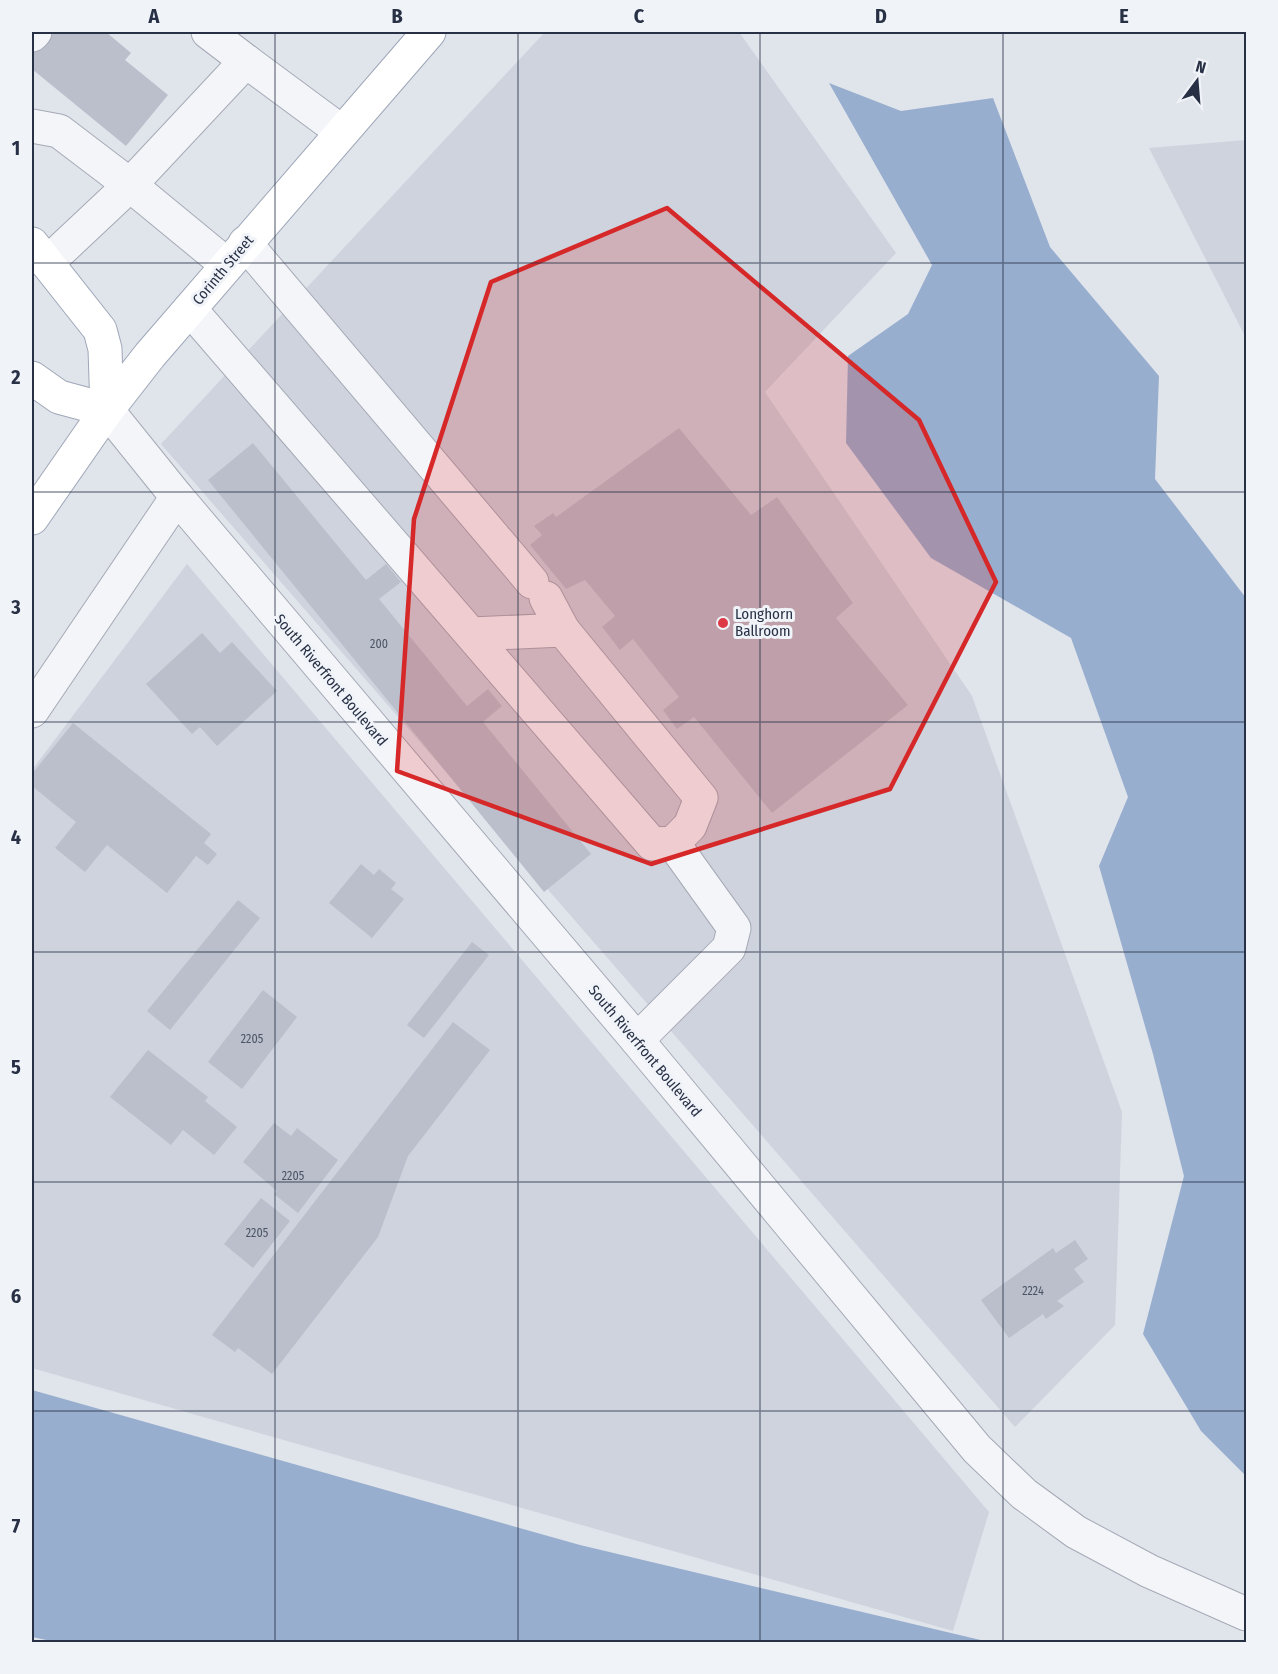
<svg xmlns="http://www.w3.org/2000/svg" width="1278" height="1674" viewBox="0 0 1278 1674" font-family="'Fira Sans Condensed',sans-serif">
<rect width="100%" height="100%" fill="#e0e4eb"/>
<g fill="#ced3dd">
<path d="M545,32H739L896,253L765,392L972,696L1122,1112L1115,1325L1015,1427L161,444Z"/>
<path d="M1246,140V338L1149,148Z"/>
<path d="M187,564L989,1512L953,1631L32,1368V770Z"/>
</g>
<g fill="#98aecf">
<path d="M829,83L901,111L993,98L1050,247L1159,376L1155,479L1246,598V1476L1201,1431L1143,1334L1184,1176L1153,1054L1099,866L1128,797L1071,638L931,558L846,443L848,356L908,314L932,265Z"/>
<path d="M32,1390L580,1545L989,1642H56L32,1637Z"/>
</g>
<g fill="#babfcb">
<path d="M47,32H106L131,53L125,60L168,95L126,146L32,69V50Z"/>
<path d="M679,428L751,515L777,497L853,603L836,618L908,705L772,813L694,717L677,729L663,710L679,697L633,639L620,650L602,627L615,616L585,580L566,589L530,545L542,535L534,526L553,513L556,517Z"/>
<path d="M253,443L366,580L386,564L401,582L379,599L467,706L488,689L502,706L483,722L591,854L544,892L208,480Z"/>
<path d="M202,633L220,653L232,642L277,691L217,746L200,727L192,734L146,684Z"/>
<path d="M73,723L211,834L204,843L217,854L208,865L196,856L167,893L107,845L85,872L55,848L76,822L32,786V774Z"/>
<path d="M361,864L374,875L379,869L396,883L391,889L404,899L372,938L329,903Z"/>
<path d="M238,900L260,918L170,1030L147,1011Z"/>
<path d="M472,942L489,955L424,1038L407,1025Z"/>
<path d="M263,990L297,1017L242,1089L208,1062Z"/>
<path d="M453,1022L490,1050L408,1156L378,1237L272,1374L238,1348L235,1352L212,1335Z"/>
<path d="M148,1050L208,1097L205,1101L237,1127L214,1155L183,1130L171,1145L110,1097Z"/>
<path d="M274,1123L291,1136L297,1128L338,1160L298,1213L274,1194L277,1191L243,1162Z"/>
<path d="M261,1198L290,1221L253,1268L224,1244Z"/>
<path d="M1075,1240L1088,1259L1074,1269L1084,1282L1057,1301L1064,1306L1046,1319L1043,1314L1009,1338L981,1300L1053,1248L1056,1253Z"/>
</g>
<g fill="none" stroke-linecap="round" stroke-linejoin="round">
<defs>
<g id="minor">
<path d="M208,32L246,61"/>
<path d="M32,35L35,32"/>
<path d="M32,126L59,131L130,185L47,263"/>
<path d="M245,243L532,582"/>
<path d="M226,264L130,185L246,61L342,132"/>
<path d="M190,309C345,487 498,666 652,844L673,843L690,826L701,798L563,630L471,634"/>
<path d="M107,410L177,497L637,1040L977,1449L1024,1494L1076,1532L1149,1571L1246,1614"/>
<path d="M546,598L563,630"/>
<path d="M32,711L177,497"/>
<path d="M637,1040L729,948L734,928L673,843"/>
</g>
<g id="major">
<path d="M32,244L100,330L105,349L107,410"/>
<path d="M32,378L59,397L107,410"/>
<path d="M32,518L107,410L150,355L429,32"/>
</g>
</defs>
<use href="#minor" stroke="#a5aab6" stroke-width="35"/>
<use href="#major" stroke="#9ea7b8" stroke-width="35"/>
<use href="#minor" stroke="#f4f5f9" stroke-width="33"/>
<use href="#major" stroke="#fff" stroke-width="33"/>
</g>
<path fill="#d62828" fill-opacity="0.2" stroke="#d62828" stroke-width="4.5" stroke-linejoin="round" d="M667,208L919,420L996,582L890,789L651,864L397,771L414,519L491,282Z"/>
<path fill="none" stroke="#273045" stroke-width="1.5" stroke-opacity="0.55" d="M275,32V1642M518,32V1642M760,32V1642M1003,32V1642M32,263H1246M32,492H1246M32,722H1246M32,952H1246M32,1182H1246M32,1411H1246"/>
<circle fill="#dd3845" stroke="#f0f3f8" stroke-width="2" cx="723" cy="623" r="6"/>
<g text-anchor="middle" stroke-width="6" stroke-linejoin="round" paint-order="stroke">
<g font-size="12" fill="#4c5466">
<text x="379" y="648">200</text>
<text x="252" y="1043">2205</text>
<text x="293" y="1180">2205</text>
<text x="257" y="1237">2205</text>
<text x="1033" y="1295">2224</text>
</g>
<g font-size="15" fill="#273045" stroke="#f0f3f8">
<text transform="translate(223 270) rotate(-50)" y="5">Corinth Street</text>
<text transform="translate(331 680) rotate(50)" y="5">South Riverfront Boulevard</text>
<text transform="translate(645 1051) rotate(50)" y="5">South Riverfront Boulevard</text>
</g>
<g font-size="15" fill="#273045" stroke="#f0f3f8" text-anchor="start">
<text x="735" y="619">Longhorn<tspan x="735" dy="17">Ballroom</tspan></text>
</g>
</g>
<rect width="1278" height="1674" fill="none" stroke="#f0f3f8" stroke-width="66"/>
<g transform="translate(1197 81) rotate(16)" stroke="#f0f3f8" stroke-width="4.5" paint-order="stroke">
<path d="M0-4.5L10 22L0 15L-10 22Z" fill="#273045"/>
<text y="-9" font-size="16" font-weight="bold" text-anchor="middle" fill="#273045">N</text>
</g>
<rect x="33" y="33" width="1212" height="1608" fill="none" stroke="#273045" stroke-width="2"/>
<g font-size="20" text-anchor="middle" font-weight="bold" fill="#273045">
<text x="154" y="23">A</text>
<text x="397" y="23">B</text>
<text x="639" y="23">C</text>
<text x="881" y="23">D</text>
<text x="1124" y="23">E</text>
<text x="16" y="155">1</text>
<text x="16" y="384">2</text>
<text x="16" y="614">3</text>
<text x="16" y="844">4</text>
<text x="16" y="1074">5</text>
<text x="16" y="1303">6</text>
<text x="16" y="1533">7</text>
</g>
</svg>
